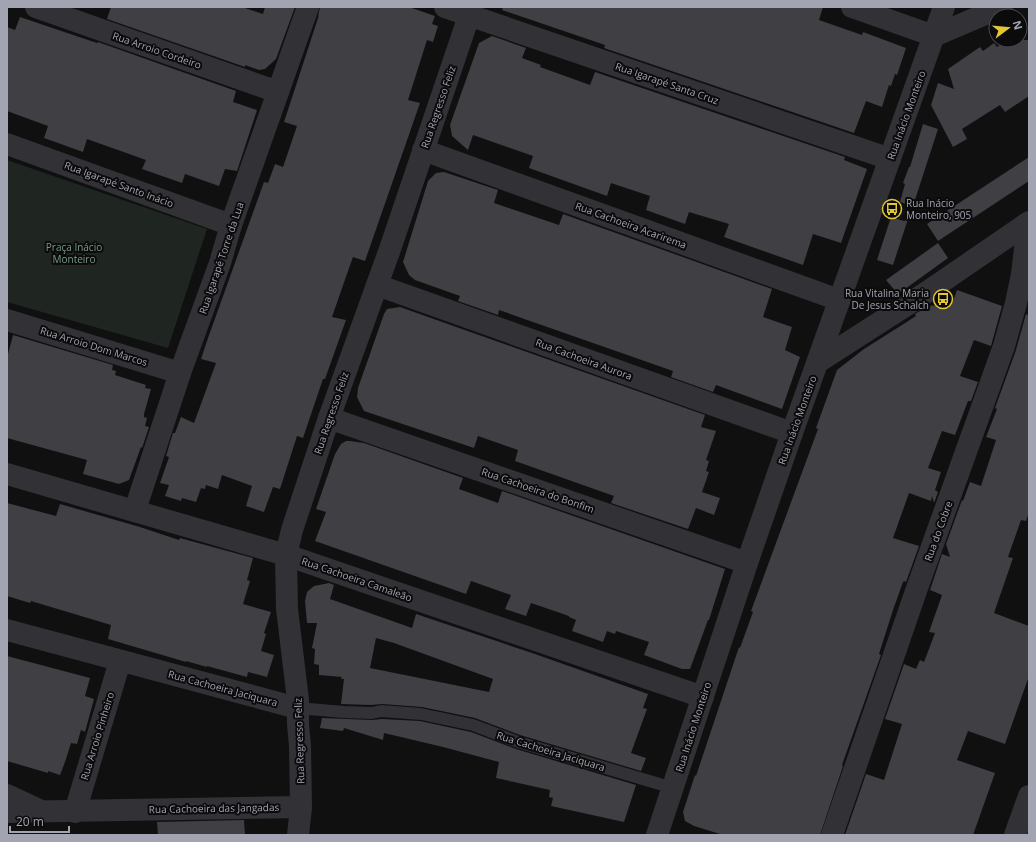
<svg xmlns="http://www.w3.org/2000/svg" width="1036" height="842" viewBox="0 0 1036 842" font-family="'Open Sans',sans-serif">
<rect width="100%" height="100%" fill="#101011"/>
<path fill="#1f2520" d="M7,160L207,229L168,348L7,302Z"/>
<g fill="#3f3f44" fill-rule="evenodd">
<path d="M111,7H242L263,14L265,7H295L276,59L265,69L259,70L245,65V67L107,19Z"/>
<path d="M320,7H409L435,16L432,24L438,26L433,42L427,40L408,100L420,103L365,261L353,257L348,271L332,317L346,320L325,379H323L303,438L297,436L280,489L273,487L264,512L246,506L252,486L222,475L218,489L206,485L205,489L201,488L196,502L182,498L181,501L165,496L169,485L160,483L169,457L166,456L173,433H175L181,417L194,423L216,363L201,359L208,338L264,182L268,183L275,164L283,167L297,126L284,122L319,15L318,16Z"/>
<path d="M503,7H823L819,20L862,35L863,32L906,48L897,75L895,74L891,86L889,85L882,107L866,101L854,133L604,48L605,45L502,10Z"/>
<path d="M20,17L97,43L98,42L236,91L233,102L257,110L237,171L225,169L219,186L185,174L182,183L142,169L146,160L87,139L83,152L44,138L48,126L7,111V27L15,30Z"/>
<path d="M492,36L526,48L522,58L541,65L540,67L590,85L595,72L845,157L844,160L867,169L841,243L813,234L803,265L724,237L729,224L689,212L685,224L646,210L650,196L611,183L607,196L529,168L533,156L473,135L468,150L452,136L450,125L479,43Z"/>
<path d="M1007,40H1029V96L1005,112L1000,105L962,129L967,139L953,147L931,105L938,83L954,89L948,69L980,47L983,51L994,43L997,47Z"/>
<path d="M923,124L938,129L913,206L900,202L905,184L903,183L909,167H910Z"/>
<path d="M1029,157V181L938,241L927,224Z"/>
<path d="M444,172L498,190L494,203L559,225L563,214L772,289L763,317L792,327L785,350L800,357L782,409L716,385L713,392L671,377L673,371L499,310L498,315L458,301L460,296L415,280L409,275L403,262L428,181L436,173Z"/>
<path d="M891,217L904,221L908,219L893,265L877,260Z"/>
<path d="M938,243L948,258L898,294L886,280Z"/>
<path d="M957,290L1002,306L991,346L974,340L960,376L978,382L971,401H968L955,435L942,431L928,468L941,472L935,490L938,492L934,503L932,496L931,501L909,493L893,538L919,546L906,582L904,581L903,582L893,610L879,654L881,655L842,765L843,766L820,835H723L694,826L685,821L683,812L695,775L696,776L739,647L740,648L753,612L751,611L818,429L816,428L837,370L864,349L902,325L916,316L915,314L928,306L952,304Z"/>
<path d="M400,307L705,415L701,427L716,431L706,460L709,461L706,471L709,472L702,492L720,498L714,515L696,508L688,529L611,503L614,496L515,461L518,450L478,436L474,448L364,411L357,397L358,388L384,314L387,309Z"/>
<path d="M1026,314L1029,316V512L1026,521L1021,520L1008,557L1013,558L994,613L1029,626V676L1005,744L968,731L957,760L995,773L973,835H845L866,774L884,780L902,724L885,719L904,664L916,669L920,660L924,662L935,633L929,632L942,595L930,590L942,554L950,557L946,544L962,500L963,501L970,482L981,486L996,440L986,437L997,409L995,408L1016,350Z"/>
<path d="M13,335L113,365L112,370L116,371L115,375L146,385L145,388L151,389L144,414V417L147,418L145,426L149,427L142,448L141,447L129,480L119,484L83,474L87,460L7,438V358Z"/>
<path d="M346,441H350L364,443L463,478L459,489L498,503L502,491L725,569L709,620H708L690,669H682L644,655L649,642L616,631L615,634L607,631L603,642L572,631L576,620L569,617V616L531,603L526,616L505,609L511,595L471,581L466,594L315,541L326,512L316,509L335,454L341,444Z"/>
<path d="M7,503L56,516L60,504L140,527L179,540L180,538L253,558L247,580L250,581L243,604L271,612L264,633L266,634L261,651L274,655L267,677L248,672L247,677L207,666V667L186,661V662L108,639L111,625L31,601L30,603L7,596Z"/>
<path d="M329,583L334,585L330,599L412,628L416,614L535,654L648,694L643,708L647,709L631,753L646,758L641,771L520,735L475,718L422,707L382,704L371,705L341,704L344,679H341L342,677L319,675V665L314,664L315,649L312,648L317,623H307L305,601L307,592L314,586ZM376,638L394,643L493,679L489,692L370,668Z"/>
<path d="M7,656L90,678L85,696L94,699L85,732L81,730L77,744L71,743L65,762L60,775L48,771V773L7,761Z"/>
<path d="M322,718L372,720L382,719L420,721L471,732L516,749L636,785L624,822L551,806L553,798L549,797L550,790L496,778L499,762L443,747L384,733L383,740L344,728L343,731L320,728Z"/>
<path d="M244,820L245,835H158L157,822Z"/>
</g>
<g fill="none" stroke-linecap="round" stroke-linejoin="round">
<path stroke="#313136" stroke-width="12" d="M297,708L344,712L372,713L381,711L421,714L473,725L518,742L673,788"/>
<g stroke="#313136" stroke-width="22">
<path d="M36,7L278,92"/>
<path d="M445,7L890,159"/>
<path d="M852,7L934,36L1002,7"/>
<path d="M7,144L231,225"/>
<path d="M423,150L839,300"/>
<path d="M377,285L792,433"/>
<path d="M7,320L180,373"/>
<path d="M818,362L927,292L1029,222"/>
<path d="M329,418L747,563"/>
<path d="M7,474L286,555L703,697"/>
<path d="M135,510L180,373L220,263L231,225L308,7"/>
<path d="M7,630L297,708"/>
<path d="M7,795L39,810"/>
<path d="M7,812L301,807"/>
<path d="M75,812L120,661"/>
<path d="M298,835L301,807L300,746L298,724V700L287,609L286,555L292,530L329,418L390,249L472,7"/>
<path d="M832,835L916,591L1004,346L1016,303L1022,274L1028,223"/>
<path d="M1015,835L1029,796"/>
</g>
<path stroke="#313136" stroke-width="22" d="M657,835L747,563L792,433L944,7"/>
</g>
<defs>
<symbol id="bus-ring" viewBox="-11 -11 22 22"><circle r="9.5" fill="#0b0b0c" stroke="#e3c636" stroke-width="1.5"/><path d="M-5-6H5V4H4V6H2V4H-2V6H-4V4H-5ZM-3.5-4V0h7V-4ZM-3.5 1.2v1.5H-2V1.2ZM2 1.2v1.5H3.5V1.2Z" fill="#e3c636"/></symbol>
</defs>
<g fill-rule="evenodd">
<use href="#bus-ring" x="881" y="198" width="22" height="22"/>
<use href="#bus-ring" x="932" y="288" width="22" height="22"/>
</g>
<g text-anchor="middle" stroke-width="4" stroke-linejoin="round" paint-order="stroke">
<g font-size="10" fill="#a2a4b1" stroke="#0b0b0c">
<text transform="translate(157 50) rotate(19)" y="4">Rua Arroio Cordeiro</text>
<text transform="translate(667 83) rotate(19)" y="4">Rua Igarapé Santa Cruz</text>
<text transform="translate(438 107) rotate(-71)" y="4">Rua Regresso Feliz</text>
<text transform="translate(906 115) rotate(-70)" y="4">Rua Inácio Monteiro</text>
<text transform="translate(119 184) rotate(20)" y="4">Rua Igarapé Santo Inácio</text>
<text transform="translate(631 225) rotate(20)" y="4">Rua Cachoeira Acarirema</text>
<text transform="translate(221 258) rotate(-71)" y="4">Rua Igarapé Torre da Lua</text>
<text transform="translate(94 346) rotate(17)" y="4">Rua Arroio Dom Marcos</text>
<text transform="translate(584 359) rotate(20)" y="4">Rua Cachoeira Aurora</text>
<text transform="translate(331 413) rotate(-71)" y="4">Rua Regresso Feliz</text>
<text transform="translate(797 420) rotate(-70)" y="4">Rua Inácio Monteiro</text>
<text transform="translate(538 490) rotate(19)" y="4">Rua Cachoeira do Bonfim</text>
<text transform="translate(938 531) rotate(-70)" y="4">Rua do Cobre</text>
<text transform="translate(357 579) rotate(19)" y="4">Rua Cachoeira Camaleão</text>
<text transform="translate(223 688) rotate(15)" y="4">Rua Cachoeira Jaciquara</text>
<text transform="translate(693 727) rotate(-72)" y="4">Rua Inácio Monteiro</text>
<text transform="translate(97 736) rotate(-73)" y="4">Rua Arroio Pinheiro</text>
<text transform="translate(299 741) rotate(-92)" y="4">Rua Regresso Feliz</text>
<text transform="translate(551 751) rotate(17)" y="4">Rua Cachoeira Jaciquara</text>
<text transform="translate(214 808) rotate(-1)" y="4">Rua Cachoeira das Jangadas</text>
</g>
<g font-size="10" fill="#a2a4b1" stroke="#0b0b0c" text-anchor="start">
<text x="906" y="207">Rua Inácio<tspan x="906" dy="12">Monteiro, 905</tspan></text>
<text x="929" y="297" text-anchor="end">Rua Vitalina Maria<tspan x="929" dy="12">De Jesus Schalch</tspan></text>
</g>
<g font-size="10" fill="#7a9b82" stroke="#0b0b0c">
<text x="74" y="251">Praça Inácio<tspan x="74" dy="12">Monteiro</tspan></text>
</g>
</g>
<rect width="1036" height="842" fill="none" stroke="#a2a4b1" stroke-width="16"/>
<g transform="translate(1008 28) rotate(74)"><circle r="19" fill="#0b0b0c" stroke="#47484e"/>
<path d="M0-3L7 15L0 10L-7 15Z" fill="#e3c636"/>
<text y="-6" font-size="11" font-weight="bold" text-anchor="middle" fill="#a2a4b1">N</text>
</g>
<path d="M10 826v6h59v-6" fill="none" stroke="#a2a4b1" stroke-width="2"/>
<text x="16" y="826" font-size="12" fill="#a2a4b1" stroke="#0b0b0c" stroke-width="3" paint-order="stroke">20 m</text>
</svg>
